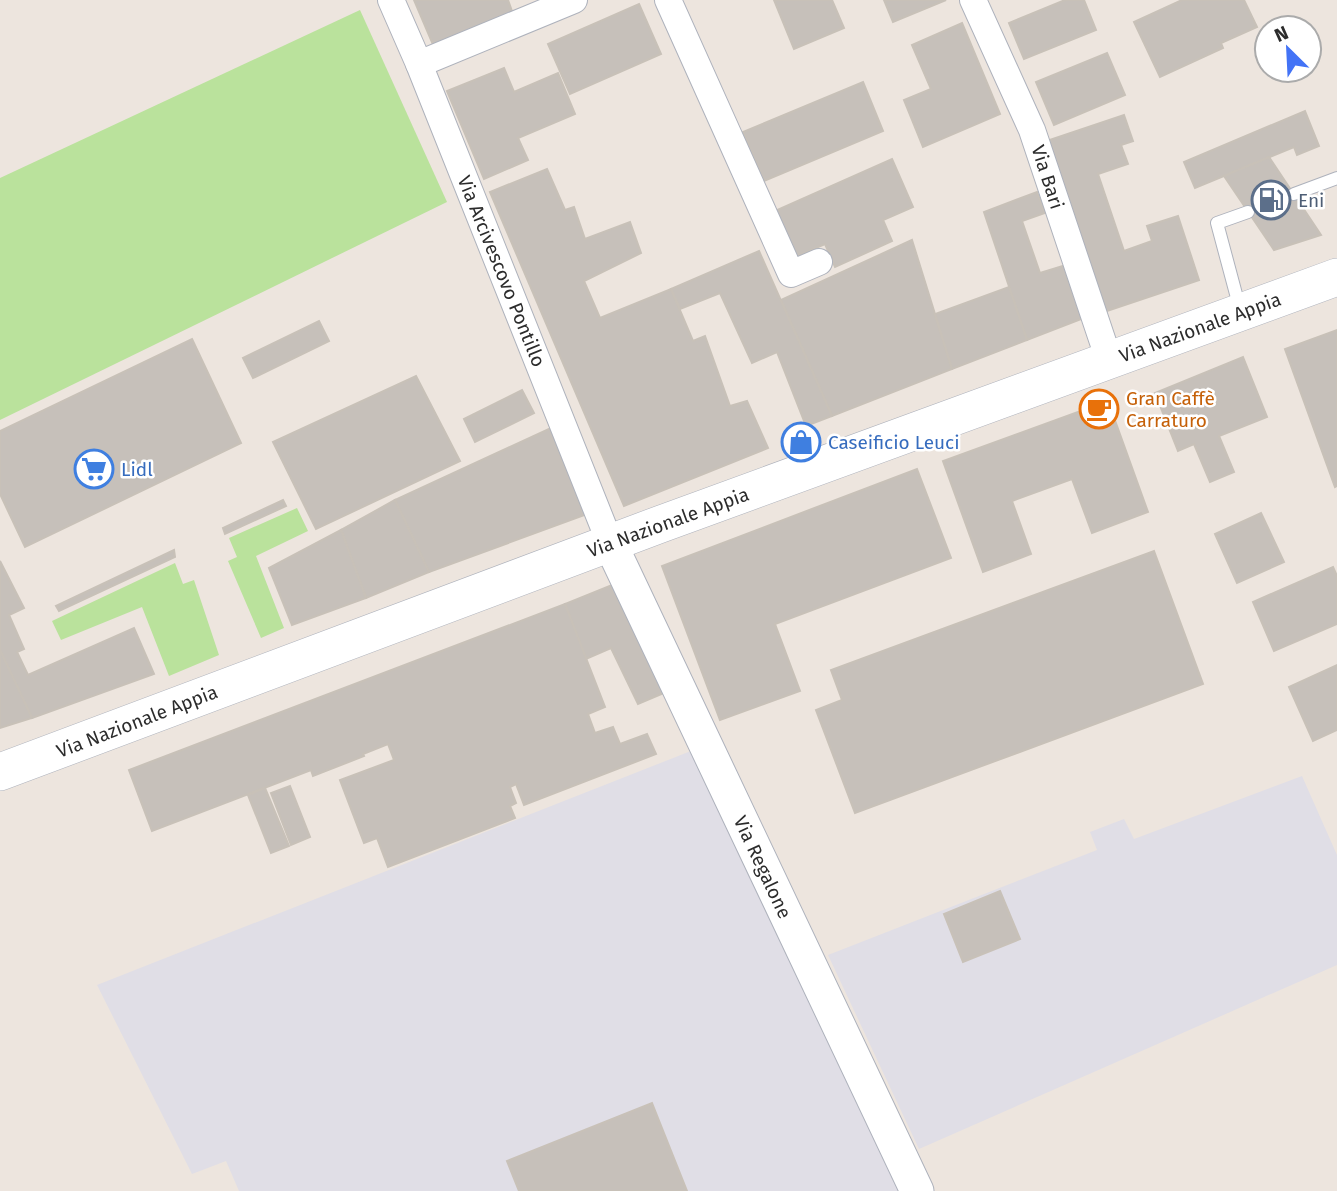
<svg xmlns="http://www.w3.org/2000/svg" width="1337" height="1191" viewBox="0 0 1337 1191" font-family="'Fira Sans',sans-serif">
<rect width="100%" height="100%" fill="#ede5de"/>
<g fill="#e0dee6">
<path d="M696,749L901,1191H239L226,1161L192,1174L97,985Z"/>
<path d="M1302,776L1337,855V965L919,1149L828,955L1097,850L1090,832L1124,819L1134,839Z"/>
</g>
<g fill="#bae29c">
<path d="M360,10L447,202L0,420V178Z"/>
<path d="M297,508L308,531L256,556L284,628L261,638L228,561L237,557L229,538Z"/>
<path d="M175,563L183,584L194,580L219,655L169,676L142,607L61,640L52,621Z"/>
</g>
<g fill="#c6c0ba" stroke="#c8c1b8" stroke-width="2">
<path d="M414,0H508L513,14L434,47Z"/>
<path d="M774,0H832L844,28L794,49Z"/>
<path d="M884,0H946L893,22Z"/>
<path d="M1065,0H1084L1096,30L1024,59L1009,23Z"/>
<path d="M1182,0H1244L1257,27L1221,43L1223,48L1160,77L1134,22Z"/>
<path d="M639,4L661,54L570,94L548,44Z"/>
<path d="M962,23L1000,114L923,147L904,100L931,89L912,45Z"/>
<path d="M1107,53L1125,95L1054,125L1036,82Z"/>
<path d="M504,68L514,92L558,73L575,114L518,138L528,160L484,179L447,91Z"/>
<path d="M863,82L883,131L764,181L743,132Z"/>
<path d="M1305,111L1319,146L1297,155L1294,147L1195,188L1184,162Z"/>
<path d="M1124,115L1133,141L1121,145L1128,164L1098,174L1124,251L1152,241L1147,226L1178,216L1199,280L1104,312L1047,141Z"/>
<path d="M1269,157L1321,235L1274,250L1224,176Z"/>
<path d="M892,159L913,207L883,220L892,241L835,267L825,244L795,257L775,211Z"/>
<path d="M547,169L565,210L574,207L585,239L630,222L641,253L584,281L600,318L671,289L693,341L705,336L730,406L747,401L768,448L624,506L490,192Z"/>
<path d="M1037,192L1045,213L1022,221L1040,273L1066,265L1084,318L1027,340L984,212Z"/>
<path d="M912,240L952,369L832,416L781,300Z"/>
<path d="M759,251L832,416L806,426L777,352L752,363L720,293L680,309L671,289Z"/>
<path d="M1009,287L1027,340L952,369L935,314Z"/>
<path d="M319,321L329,341L253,378L243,358Z"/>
<path d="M1337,330V486L1335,487L1285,349Z"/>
<path d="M192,339L241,443L25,547L0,494V431Z"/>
<path d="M1243,357L1267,417L1219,436L1234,472L1210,482L1194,444L1178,451L1155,393Z"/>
<path d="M416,376L460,461L316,529L273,442Z"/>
<path d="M522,390L534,413L475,442L464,419Z"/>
<path d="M1108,401L1148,512L1092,533L1072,479L1012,501L1031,554L983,572L943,461Z"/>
<path d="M553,427L590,513L429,572L395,500Z"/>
<path d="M917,469L951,558L775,624L800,691L720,720L662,566Z"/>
<path d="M283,500L286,506L225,534L223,528Z"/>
<path d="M395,500L429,572L366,598L341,530Z"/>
<path d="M1261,513L1284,562L1237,583L1215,534Z"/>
<path d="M341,530L366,598L292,625L269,568Z"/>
<path d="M174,550L175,557L59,611L56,606Z"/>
<path d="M1154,551L1203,684L855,813L816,710L842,700L831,670Z"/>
<path d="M0,561L24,608L9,615L24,649L17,652L28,675L134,628L154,674L32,718L0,650Z"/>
<path d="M1333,567L1337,576V624L1274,651L1253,602Z"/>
<path d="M617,583L671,690L638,704L611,648L586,659L565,604Z"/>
<path d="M565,604L605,707L588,714L595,733L613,727L620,744L647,734L656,754L524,805L516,784L510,787L516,803L510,806L515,818L388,867L377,838L364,843L340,780L394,760L388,744L363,754L364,756L313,776L311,770L152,831L129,770Z"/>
<path d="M0,650L32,718L0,728Z"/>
<path d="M1337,665V730L1313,741L1289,687Z"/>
<path d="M290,786L310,837L291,845L271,793Z"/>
<path d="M265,788L289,846L271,853L248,795Z"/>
<path d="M1000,891L1020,939L963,962L944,914Z"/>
<path d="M652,1103L687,1191H519L507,1161Z"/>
</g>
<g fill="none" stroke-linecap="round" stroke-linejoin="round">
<defs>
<g id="service">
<path d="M1294,194L1337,178"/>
<path d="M1240,309L1217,223L1248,212"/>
</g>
<g id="minor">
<path d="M391,0L419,64L610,543"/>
<path d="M668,0L791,274L819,262"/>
<path d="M973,0L1032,130L1109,360"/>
<path d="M419,64L574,0"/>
</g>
<path id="tertiary" d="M610,543L917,1191"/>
<path id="secondary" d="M0,772L661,524L1337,277"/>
</defs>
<use href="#service" stroke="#aeb2bc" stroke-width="14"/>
<use href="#minor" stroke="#aeb2bc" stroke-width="28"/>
<use href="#tertiary" stroke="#aeb2bc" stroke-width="35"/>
<use href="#secondary" stroke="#aeb2bc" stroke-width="38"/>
<use href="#service" stroke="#fff" stroke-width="12"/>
<use href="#minor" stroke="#fff" stroke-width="26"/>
<use href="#tertiary" stroke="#fff" stroke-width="33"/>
<use href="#secondary" stroke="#fff" stroke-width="37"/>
</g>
<defs>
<symbol id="fuel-ring" viewBox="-11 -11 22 22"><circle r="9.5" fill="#fff" stroke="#5c6f8a" stroke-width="1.5"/><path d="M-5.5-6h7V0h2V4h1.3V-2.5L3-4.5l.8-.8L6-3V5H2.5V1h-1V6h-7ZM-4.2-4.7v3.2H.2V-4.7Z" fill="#5c6f8a"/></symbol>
<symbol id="cafe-ring" viewBox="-11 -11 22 22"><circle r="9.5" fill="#fff" stroke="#e8710a" stroke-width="1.5"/><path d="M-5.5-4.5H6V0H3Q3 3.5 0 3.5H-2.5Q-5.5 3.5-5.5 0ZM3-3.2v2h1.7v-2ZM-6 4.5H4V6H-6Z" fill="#e8710a"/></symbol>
<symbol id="shop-ring" viewBox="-11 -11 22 22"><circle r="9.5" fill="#fff" stroke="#3f7fe0" stroke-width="1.5"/><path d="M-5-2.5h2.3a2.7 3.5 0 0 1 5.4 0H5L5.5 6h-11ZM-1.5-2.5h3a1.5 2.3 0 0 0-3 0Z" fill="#3f7fe0"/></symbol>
<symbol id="supermarket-ring" viewBox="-11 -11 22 22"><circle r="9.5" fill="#fff" stroke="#3f7fe0" stroke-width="1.5"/><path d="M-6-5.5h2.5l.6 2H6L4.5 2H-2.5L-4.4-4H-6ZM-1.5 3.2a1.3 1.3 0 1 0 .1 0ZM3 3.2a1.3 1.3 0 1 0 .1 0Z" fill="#3f7fe0"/></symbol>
</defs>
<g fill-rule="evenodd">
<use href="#fuel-ring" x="1249" y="178" width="44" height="44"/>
<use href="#cafe-ring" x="1077" y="387" width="44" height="44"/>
<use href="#shop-ring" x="779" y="420" width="44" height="44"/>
<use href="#supermarket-ring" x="72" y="447" width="44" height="44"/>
</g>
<g text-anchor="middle" stroke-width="5" stroke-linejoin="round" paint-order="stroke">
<g font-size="19" fill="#2c2c2c" stroke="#fff">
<text transform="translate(1048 177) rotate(72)" y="7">Via Bari</text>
<text transform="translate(502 271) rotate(68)" y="7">Via Arcivescovo Pontillo</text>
<text transform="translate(1200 327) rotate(-20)" y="7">Via Nazionale Appia</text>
<text transform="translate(668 522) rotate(-20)" y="7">Via Nazionale Appia</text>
<text transform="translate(137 721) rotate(-21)" y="7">Via Nazionale Appia</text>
<text transform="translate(763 867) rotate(65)" y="7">Via Regalone</text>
</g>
<g font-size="19" fill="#4e5e75" stroke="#fff" text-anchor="start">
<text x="1298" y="207">Eni</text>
</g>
<g font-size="19" fill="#c56008" stroke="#fff" text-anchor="start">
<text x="1126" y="405">Gran Caffè<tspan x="1126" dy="22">Carraturo</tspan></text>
</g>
<g font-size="19" fill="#366cbe" stroke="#fff" text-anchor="start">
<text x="828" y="449">Caseificio Leuci</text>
<text x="121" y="476">Lidl</text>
</g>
</g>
<g transform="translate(1288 49) rotate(336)"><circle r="33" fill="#ffffff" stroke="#ababab" stroke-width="2"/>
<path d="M0-5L12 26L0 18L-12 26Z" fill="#4373f6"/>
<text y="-10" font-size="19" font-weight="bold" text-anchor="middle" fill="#2c2c2c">N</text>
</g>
</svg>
